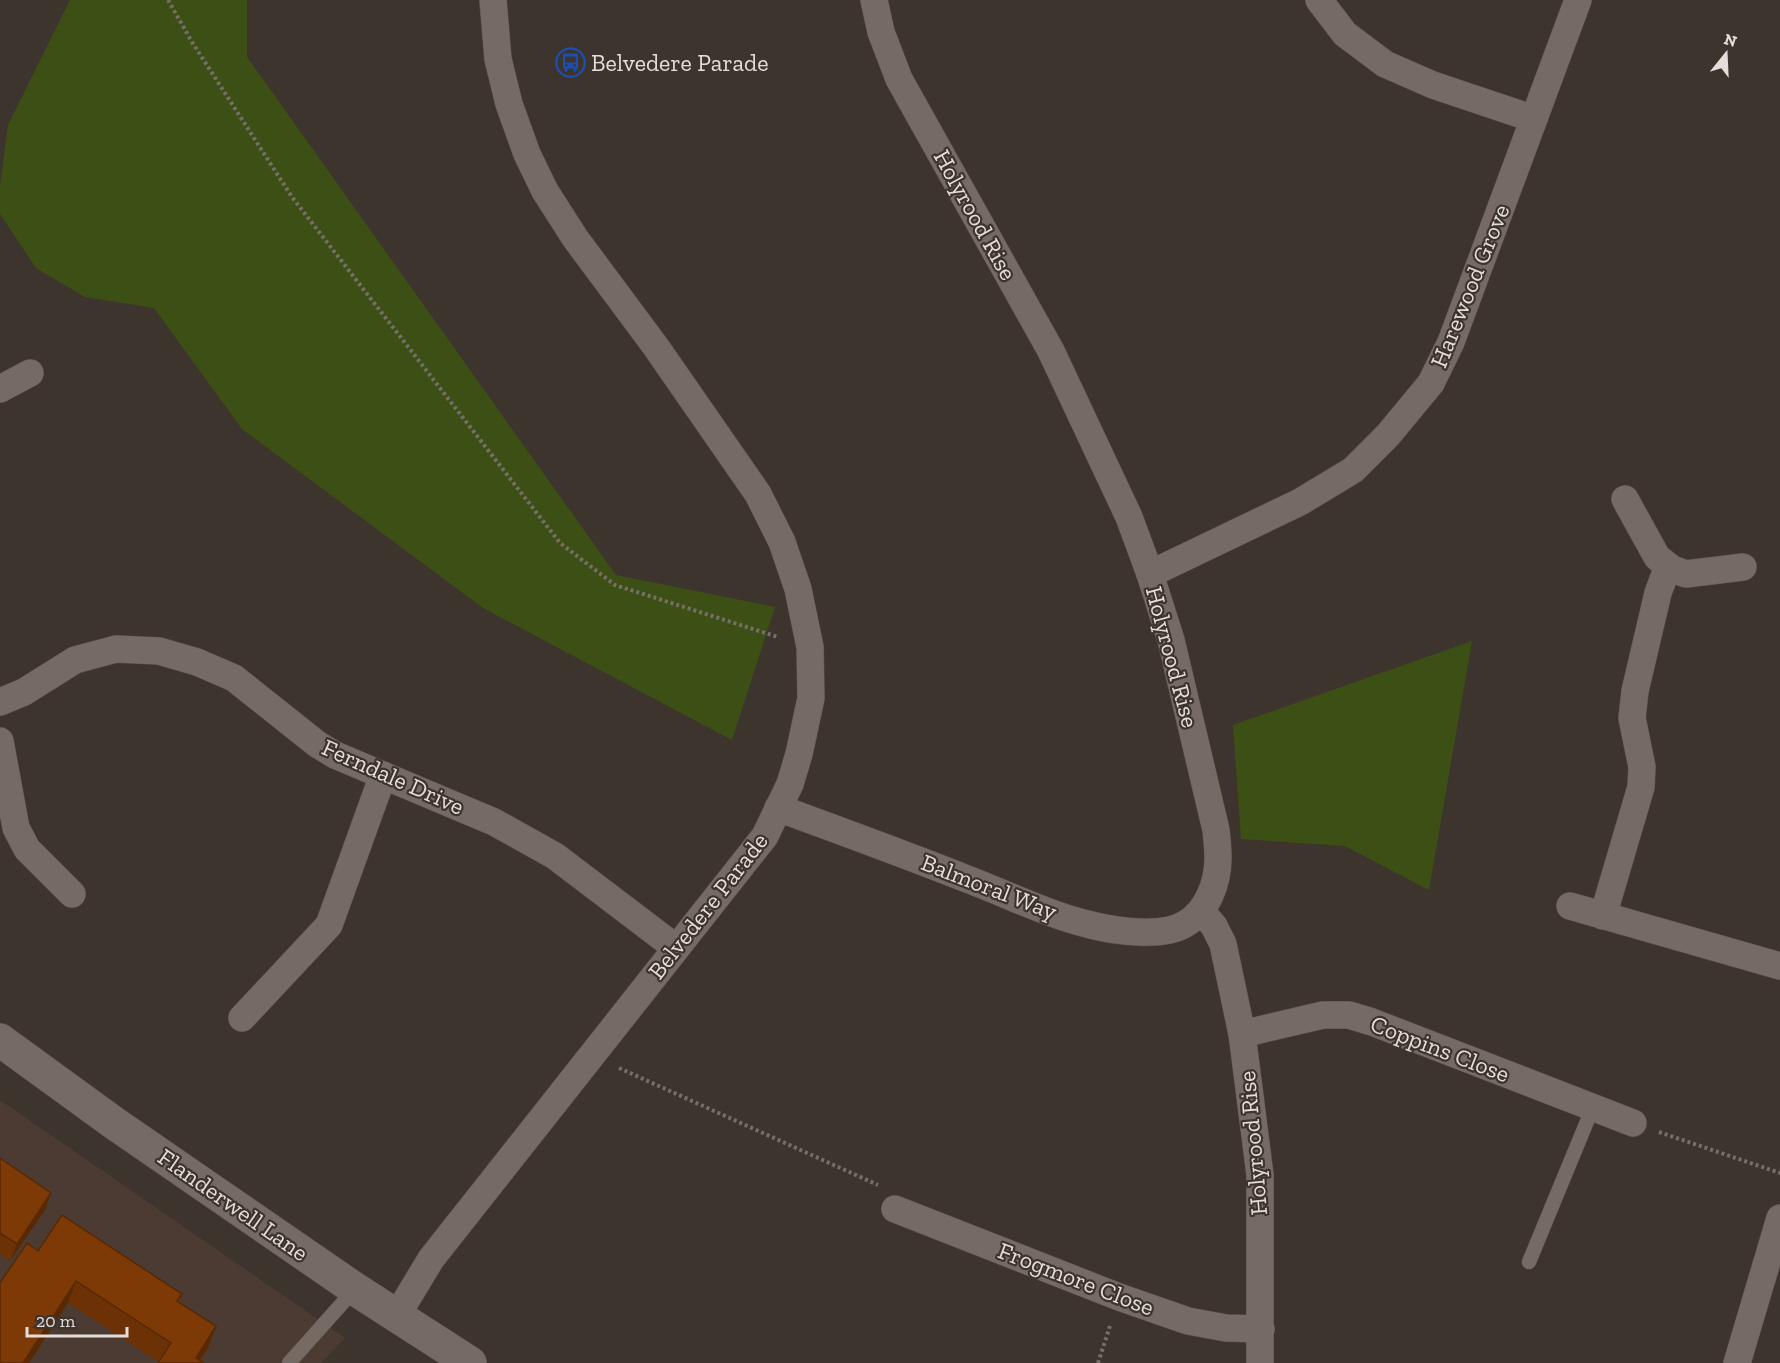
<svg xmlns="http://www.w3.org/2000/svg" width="1780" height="1363" viewBox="0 0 1780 1363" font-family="'Zilla Slab',serif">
<rect width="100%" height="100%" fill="#3e342e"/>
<path fill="#4b3b32" d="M0,1100L345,1338L321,1363H0Z"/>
<g fill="#3c5015">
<path d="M70,0H247V57L616,575L775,607L732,740L483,608L242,429L154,308L85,297L36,268L0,214V186L8,125Z"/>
<path d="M1472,641L1429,890L1345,846L1241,839L1233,725Z"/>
</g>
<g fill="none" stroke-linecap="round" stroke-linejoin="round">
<defs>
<g id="lane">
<path d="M1529,1262L1593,1107"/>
<path d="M289,1363L355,1289"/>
</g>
<g id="street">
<path d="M1319,0L1345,34L1385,64L1433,85L1534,119"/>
<path d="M0,389L30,373"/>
<path d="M1625,499L1657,557L1672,569L1686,574L1743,567"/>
<path d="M1150,574L1300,502L1353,470L1388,435L1431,383L1451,342L1578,0"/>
<path d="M0,702L24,692L75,660L116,649L159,651L197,662L234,678L317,744L335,755L494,822L555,856L676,948"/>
<path d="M0,741L16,828L27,849L72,894"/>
<path d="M778,808C841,831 904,854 967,879C1007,894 1048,915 1091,925C1115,931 1163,938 1185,924C1207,912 1218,883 1218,858C1218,849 1217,839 1216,830L1171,640L1150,574L1129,517L1051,351L899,79L881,32L874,0"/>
<path d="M1570,906L1780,966"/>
<path d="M1202,912L1214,926L1223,944L1242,1034L1247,1073L1260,1175V1363"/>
<path d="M1603,916L1641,787L1642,767L1632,718L1635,691L1658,593L1668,566"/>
<path d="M242,1018L329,925L383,775"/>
<path d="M1242,1034L1323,1015H1349L1372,1022L1633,1123"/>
<path d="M895,1209L1119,1297L1188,1321L1226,1328L1261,1329"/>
<path d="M396,1317L431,1259L765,836L790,784L799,754L811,698L810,647L798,589L782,542L758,494L656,347L575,238L545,191L527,154L509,104L498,59L493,0"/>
<path d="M1737,1363L1780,1218"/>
</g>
<path id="secondary" d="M0,1040L114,1123L355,1289L470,1363"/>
</defs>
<use href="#lane" stroke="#5a524d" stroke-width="15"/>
<use href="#street" stroke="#5a524d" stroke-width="28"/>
<use href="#secondary" stroke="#5a524d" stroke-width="34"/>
<g stroke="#776e69" stroke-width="4" stroke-dasharray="3 3" stroke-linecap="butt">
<path d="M168,0L192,42L292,197L560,543L615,585L778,637"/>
<path d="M619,1068L878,1185"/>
<path d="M1659,1132L1780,1173"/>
<path d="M1098,1363L1110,1326"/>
</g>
<use href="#lane" stroke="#766a64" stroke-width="14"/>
<use href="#street" stroke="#766a64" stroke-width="27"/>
<use href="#secondary" stroke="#766a64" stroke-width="33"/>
</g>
<g fill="#6c3205">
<path d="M0,1158L45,1210L10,1261L0,1254Z"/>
<path d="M38,1251L182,1294L179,1302L208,1348L200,1361L159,1362L68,1303L29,1363H0Z"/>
</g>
<g fill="#582904">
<path d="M51,1193L45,1210L10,1261L17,1244Z"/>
<path d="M76,1281L68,1303L29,1363H23Z"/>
<path d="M216,1326L208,1348L198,1363L196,1358Z"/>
</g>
<g fill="#7d3a06" stroke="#582904" stroke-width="1.5">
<path d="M0,1158L51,1193L17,1244L0,1233Z"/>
<path d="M62,1215L182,1294L177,1301L216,1326L196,1358L204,1363H158L171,1343L76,1281L23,1363H0V1283L27,1243L38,1251Z"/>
</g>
<defs>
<symbol id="bus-ring" viewBox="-11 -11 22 22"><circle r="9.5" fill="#3e342e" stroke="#1a4fb4" stroke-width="1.5"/><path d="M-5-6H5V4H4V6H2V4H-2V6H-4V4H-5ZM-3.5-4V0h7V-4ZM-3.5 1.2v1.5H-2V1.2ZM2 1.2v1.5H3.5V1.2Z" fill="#1a4fb4"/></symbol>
</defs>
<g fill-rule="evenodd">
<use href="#bus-ring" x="554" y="46" width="33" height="33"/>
</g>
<g text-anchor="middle" stroke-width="4.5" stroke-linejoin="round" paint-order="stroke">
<g font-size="24" fill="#e4ddda" stroke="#3e342e" text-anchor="start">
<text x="591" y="71">Belvedere Parade</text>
</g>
<g font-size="24" fill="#e4ddda" stroke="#3e342e">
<text transform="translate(975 215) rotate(61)" y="8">Holyrood Rise</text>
<text transform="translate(1470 286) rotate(-68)" y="8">Harewood Grove</text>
<text transform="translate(1172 657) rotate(75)" y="8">Holyrood Rise</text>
<text transform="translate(393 777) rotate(24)" y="8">Ferndale Drive</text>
<text transform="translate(989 887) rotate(21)" y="8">Balmoral Way</text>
<text transform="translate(708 906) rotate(-52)" y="8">Belvedere Parade</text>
<text transform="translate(1440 1049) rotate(21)" y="8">Coppins Close</text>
<text transform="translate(1253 1143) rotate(-95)" y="8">Holyrood Rise</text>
<text transform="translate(233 1205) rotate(35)" y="8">Flanderwell Lane</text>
<text transform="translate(1076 1279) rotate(21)" y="8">Frogmore Close</text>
</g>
</g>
<g transform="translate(1726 54) rotate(18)" stroke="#3e342e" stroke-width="4.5" paint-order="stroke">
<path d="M0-4.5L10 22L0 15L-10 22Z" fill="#e4ddda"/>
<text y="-9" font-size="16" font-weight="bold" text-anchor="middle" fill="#e4ddda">N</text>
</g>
<path d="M27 1327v9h100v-9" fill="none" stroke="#e4ddda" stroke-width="3"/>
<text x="36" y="1327" font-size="18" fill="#e4ddda" stroke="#3e342e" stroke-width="4.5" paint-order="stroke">20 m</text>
</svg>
